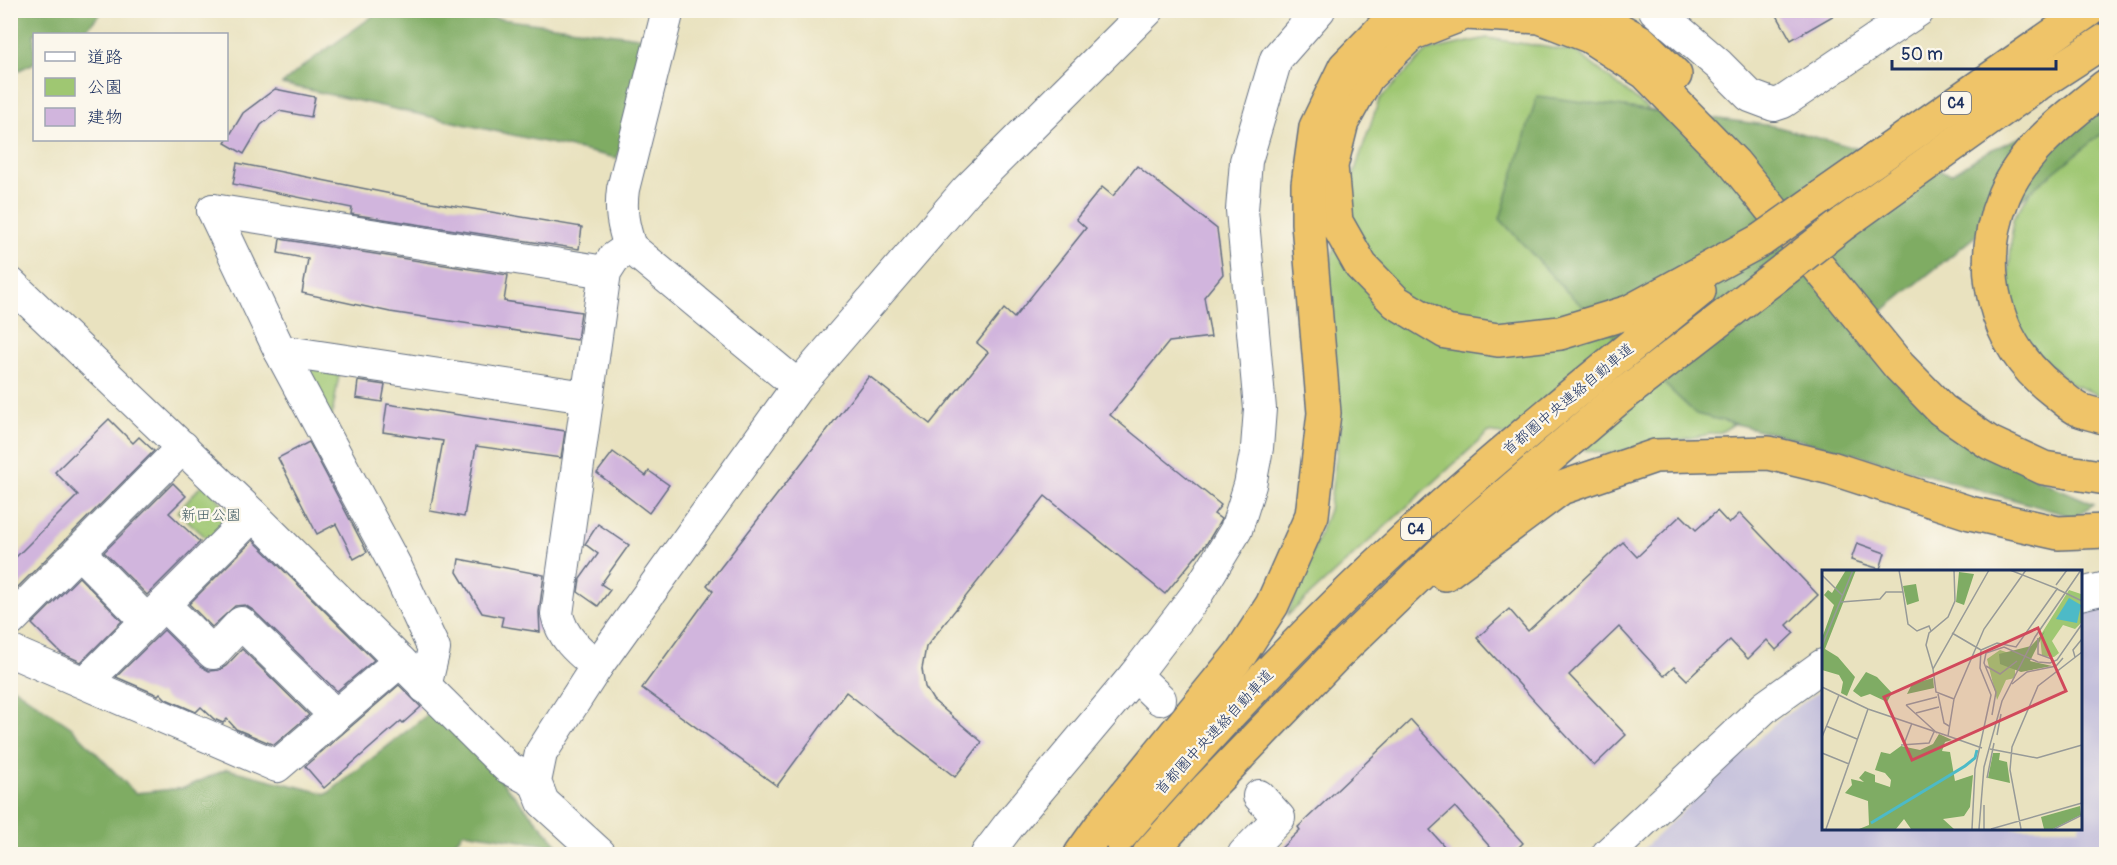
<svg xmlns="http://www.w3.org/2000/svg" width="2117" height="865" viewBox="0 0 2117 865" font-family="Pangolin,'Klee One',sans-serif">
<rect width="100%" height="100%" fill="#fbf7ec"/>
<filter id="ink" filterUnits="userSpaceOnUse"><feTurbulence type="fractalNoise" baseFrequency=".0167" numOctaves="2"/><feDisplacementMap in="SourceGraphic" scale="12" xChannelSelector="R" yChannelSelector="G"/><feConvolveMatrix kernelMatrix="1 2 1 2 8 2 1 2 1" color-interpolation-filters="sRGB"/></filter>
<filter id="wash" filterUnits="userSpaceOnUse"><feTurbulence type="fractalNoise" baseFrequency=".008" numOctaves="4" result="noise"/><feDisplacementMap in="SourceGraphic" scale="24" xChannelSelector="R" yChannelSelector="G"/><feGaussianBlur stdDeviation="1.35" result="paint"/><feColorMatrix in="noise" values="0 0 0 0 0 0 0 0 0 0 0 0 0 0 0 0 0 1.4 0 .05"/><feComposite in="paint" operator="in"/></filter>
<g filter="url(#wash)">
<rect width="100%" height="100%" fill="#e9e2bf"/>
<path fill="#c4c0db" d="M2106,607V854H1638L1776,722L1823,689V828H2080V613Z"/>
<g fill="#9fc772" stroke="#5d7b68" stroke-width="1.5">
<path d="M1487,38L1577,52L1648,109L1757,410L1721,432L1607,454L1489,432L1287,616L1329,510L1340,428L1327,274L1357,164L1379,100L1427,51Z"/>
<path d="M2106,103V398L2071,384L2023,340L2008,286L2013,219L2051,159Z"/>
<path d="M295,362L340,370L330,427Z"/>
<path d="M204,482L235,519L212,543L178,512Z"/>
</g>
<g fill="#7fac64" stroke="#4d6e61" stroke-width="1.5">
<path d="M11,10H103V11L82,34H34V63L13,73L10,72Z"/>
<path d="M380,11H439L653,39L617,158L282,84L302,67Z"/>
<path d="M1537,96L1774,126L1952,174L1988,151L2106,101V130L1857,332L2035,478L2094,504L2074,517L1851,453L1696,414L1565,290L1500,219Z"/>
<path d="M10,685L72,728L135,793L184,788L227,769L327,794L436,708L560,847L464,832L444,854H11Z"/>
</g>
<g id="blocks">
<g fill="#d1b5dd">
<path d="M1774,10H1843L1791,40Z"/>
<path d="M275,89L315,97L311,117L279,111L261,125L244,154L225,143L243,113Z"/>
<path d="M237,163L431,202L582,227L579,249L351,214L352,208L233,184Z"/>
<path d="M1137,166L1217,229L1223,274L1204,297L1211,337L1169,342L1110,415L1221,505L1214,514L1221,519L1219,523L1207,543L1165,594L1045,496L926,647L922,669L925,687L933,700L982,742L955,777L846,692L777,786L642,688L713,591L707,585L869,376L930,424L988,352L977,343L1004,309L1014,318L1086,228L1076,219L1102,187L1113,196Z"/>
<path d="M280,239L508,275L504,301L581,312L577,340L390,312L302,293L308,259L278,253Z"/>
<path d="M358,381L385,385L382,402L356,398Z"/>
<path d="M387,404L565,431L561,458L476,446L464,517L430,511L443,441L383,432Z"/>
<path d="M109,419L133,443L139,437L154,451L10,595V563L78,495L55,472Z"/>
<path d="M309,442L367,552L354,559L336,524L317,534L278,458Z"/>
<path d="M613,452L646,476L649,471L669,485L649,513L597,473Z"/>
<path d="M173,483L186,496L169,513L200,542L147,595L104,552Z"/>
<path d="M1717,511L1729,524L1740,513L1818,595L1787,625L1794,633L1776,650L1767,640L1748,659L1730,640L1687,680L1674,667L1664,676L1619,627L1569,675L1626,735L1594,766L1477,638L1509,609L1528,631L1623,542L1637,557L1681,515L1696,530Z"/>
<path d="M598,524L629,545L601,584L610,590L598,606L578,592L580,579L598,554L585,544Z"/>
<path d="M253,540L374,660L337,691L253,610L245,605L235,606L212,627L189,604Z"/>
<path d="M1857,543L1885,553L1880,569L1851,560Z"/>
<path d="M459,559L544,575L539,612L540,632L501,626L503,617L482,613L457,572Z"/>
<path d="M79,577L122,621L81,662L61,653L32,624Z"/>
<path d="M164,630L200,666L209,671L219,670L226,666L242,649L309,715L274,745L236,729L227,719L223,723L214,719L201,707L196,712L166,699L160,693L158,695L116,677Z"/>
<path d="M399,685L421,707L403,723L401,721L324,788L305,766Z"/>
<path d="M1411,720L1523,843L1511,855H1497L1455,807L1430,830L1452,855H1274L1300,830L1298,827Z"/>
</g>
</g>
</g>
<g filter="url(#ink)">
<use href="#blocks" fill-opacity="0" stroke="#636e80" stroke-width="1.5"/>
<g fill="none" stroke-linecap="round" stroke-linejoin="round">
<path stroke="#c0beac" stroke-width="32" stroke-dasharray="32 16" stroke-linecap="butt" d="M1185,723L1259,796"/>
<defs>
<g id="minor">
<path d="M668,10L623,189C620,211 623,226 630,247L798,386"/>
<path d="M1655,10L1719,65L1750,96L1774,105L1783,102L1919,10"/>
<path d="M213,210L280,351L396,567L434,649L425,687"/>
<path d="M213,210L605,272"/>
<path d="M10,283L253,515L507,767L535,782"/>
<path d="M280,351L586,397"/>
<path d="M79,552L147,621"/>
<path d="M2080,594L2106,588"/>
<path d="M164,605L213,653L241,623L335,715"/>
<path d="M10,621L183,447"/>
<path d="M10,651L277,766L400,661"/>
<path d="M597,666C579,651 562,638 557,614L605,272L614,258L630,247"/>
<path d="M1135,675L1160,699"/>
<path d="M86,682L253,515"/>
<path d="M600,854L543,802L535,782L541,753L597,666L798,386L966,191L1148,10"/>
<path d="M987,854L1009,825L1135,675L1197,594L1236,530L1250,485L1257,448L1260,409L1242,210L1246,161L1276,59L1319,10"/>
<path d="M1244,854L1279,818L1259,796"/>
<path d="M1608,854L1766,706L1823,665"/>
</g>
<g id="highway">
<path d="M1591,14L1641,42L1675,75"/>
<path d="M2106,86C2069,116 2024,148 2004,195C1975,266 1993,344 2054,391C2062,397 2071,406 2080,410C2088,413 2098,415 2106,418"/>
<path d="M1823,196L2089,10"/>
<path d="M1844,223L2038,84L2106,40"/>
<path d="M1761,240L1629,312L1560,333L1498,340L1446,332L1396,302L1361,266L1336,222L1331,166L1342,122L1367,77L1411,34L1465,13L1540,17L1589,36L1646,73L1734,163L1899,366L1942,410L1990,443L2044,468L2106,478"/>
<path d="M1445,574L1561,488L1655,456L1769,453L1831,468L1970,513L2058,533L2106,531"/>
<path d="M1119,837C1209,733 1303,633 1404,540C1499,453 1599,372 1699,291"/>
<path d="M1081,854L1106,819L1241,653L1272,605L1312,515L1324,413L1308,223V184L1316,127L1345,67L1390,21L1415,10"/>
<path d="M1149,854L1206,790L1337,654L1471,525L1615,401L1785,269"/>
</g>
</defs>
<use href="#minor" stroke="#636e80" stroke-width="34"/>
<use href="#highway" stroke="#636e80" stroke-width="36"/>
<use href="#minor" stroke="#fff" stroke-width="32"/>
<use href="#highway" stroke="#efc469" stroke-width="33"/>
<defs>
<g id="highway-bridge">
<path d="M1761,240L1823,196"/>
<path d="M1785,269L1844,223"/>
</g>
</defs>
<use href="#highway-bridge" stroke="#636e80" stroke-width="36" stroke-linecap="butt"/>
<use href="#highway-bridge" stroke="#efc469" stroke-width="33"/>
</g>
</g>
<g text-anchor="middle" stroke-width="4.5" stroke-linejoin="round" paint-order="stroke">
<g fill="#fbf7ec" stroke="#5e6b89" stroke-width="1.5">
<rect x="1941" y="92" width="30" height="22" rx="4.5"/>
<rect x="1401" y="518" width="30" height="22" rx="4.5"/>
</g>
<g font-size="14" font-weight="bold" fill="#1b2f5e">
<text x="1956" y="108">C4</text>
<text x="1416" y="534">C4</text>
</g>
<g font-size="15" fill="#1b2f5e" stroke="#fbf7ec">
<text transform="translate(1568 399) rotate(-40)" y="5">首都圏中央連絡自動車道</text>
<text transform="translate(1214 732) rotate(-47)" y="5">首都圏中央連絡自動車道</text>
</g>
<g font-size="15" fill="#435d64" stroke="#fbf7ec">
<text x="211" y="520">新田公園</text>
</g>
</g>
<g transform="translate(1822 570)">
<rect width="260" height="260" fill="#e9e2bf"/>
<path d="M247,20L259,24V53L253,59L241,55L230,71L237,83L232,87L220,86L218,66ZM178,80L193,85V108L184,110L175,130L165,89Z" fill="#9fc772"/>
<path d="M24,0H34L3,79L16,87L33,107L25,126L19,123L21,112L17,105L0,100V68L12,35L2,25L6,20L10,23ZM137,2L152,4L142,35L134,32ZM94,14L97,31L85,35L81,16ZM223,61L208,91L230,96L199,102L178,94L177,84L209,76ZM44,102L55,107L70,123L65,132L48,124L39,127L31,121ZM111,108L112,118L85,124L90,114ZM117,164L130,170L123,172L120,181L128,182L133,211L151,205L148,237L142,246L121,249L132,259H89L82,249L74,259H37L47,255L46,231L23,223L30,215L29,209L42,212L37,208L43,201L53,205V212L68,217L69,210L63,203L53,200L59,182L68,184L79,176L98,180L111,174ZM171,183H178L177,190L185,192L188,213L166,208ZM258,236L259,245L231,259H222L219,247Z" fill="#7fac64"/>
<path d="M247,28L259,35L255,53L234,49Z" fill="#4dbac7"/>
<path fill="none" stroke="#4dbac7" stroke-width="3" d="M49,253L143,196L153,188L155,180"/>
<path fill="none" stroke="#979a98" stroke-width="1.5" d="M188,0L236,19M0,5L21,26M234,15L245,0M235,19L260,31M81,22L86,54L95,61L107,56L109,61M19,32L58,29L64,22H81L77,0M130,63L159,80M216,68V84L230,89M0,76L31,0M253,87L251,80L260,69M164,96L178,104L195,91M111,99L104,75L107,63L126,47L133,31L132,0M190,114L205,102L234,96L241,88M0,117L46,139L126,166M116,124L122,153L127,156M132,129L114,122L111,99L167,0M84,135L115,163M84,135L115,127M94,143L117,137M170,145L174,122L162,93L164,83L182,77L216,92L228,93L235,90L260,54M4,156L35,169M175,165L179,144M0,167L17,125M82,174L90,153M79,175L107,173L112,162M160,178L126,166L132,129L162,59L204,0M168,179L215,188L260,175M0,183L27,194M165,208L172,173M4,259L46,139M150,259L153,199L169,125L158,98L159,80L175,73L194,77L235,19M157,259L162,197L180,131L213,67L259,0M162,259V235M169,259L260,233M199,259L188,200L190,177L216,116L260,82M232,259L260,245"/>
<path fill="#d1495b" fill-opacity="0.15" stroke="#d1495b" stroke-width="3" d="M216,58L244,121L90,190L62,127Z"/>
<rect width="260" height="260" fill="none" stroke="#1b2f5e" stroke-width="3"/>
</g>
<rect width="2117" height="865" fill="none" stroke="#fbf7ec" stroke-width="36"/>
<rect x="33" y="33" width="195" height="108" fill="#fbf7ec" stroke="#a1a7b3" stroke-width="1.5"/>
<rect x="45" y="52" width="30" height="9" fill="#ffffff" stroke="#a1a7b3" stroke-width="1.5"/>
<text x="87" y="63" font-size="18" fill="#1b2f5e">道路</text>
<rect x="45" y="78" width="30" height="18" fill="#9fc772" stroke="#a1a7b3" stroke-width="1.5"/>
<text x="87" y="93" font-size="18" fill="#1b2f5e">公園</text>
<rect x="45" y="108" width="30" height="18" fill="#d1b5dd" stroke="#a1a7b3" stroke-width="1.5"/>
<text x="87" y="123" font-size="18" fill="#1b2f5e">建物</text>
<path d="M1892 60v9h164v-9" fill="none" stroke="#1b2f5e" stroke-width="3"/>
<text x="1901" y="60" font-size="18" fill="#1b2f5e" stroke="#fbf7ec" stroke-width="4.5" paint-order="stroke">50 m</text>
</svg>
